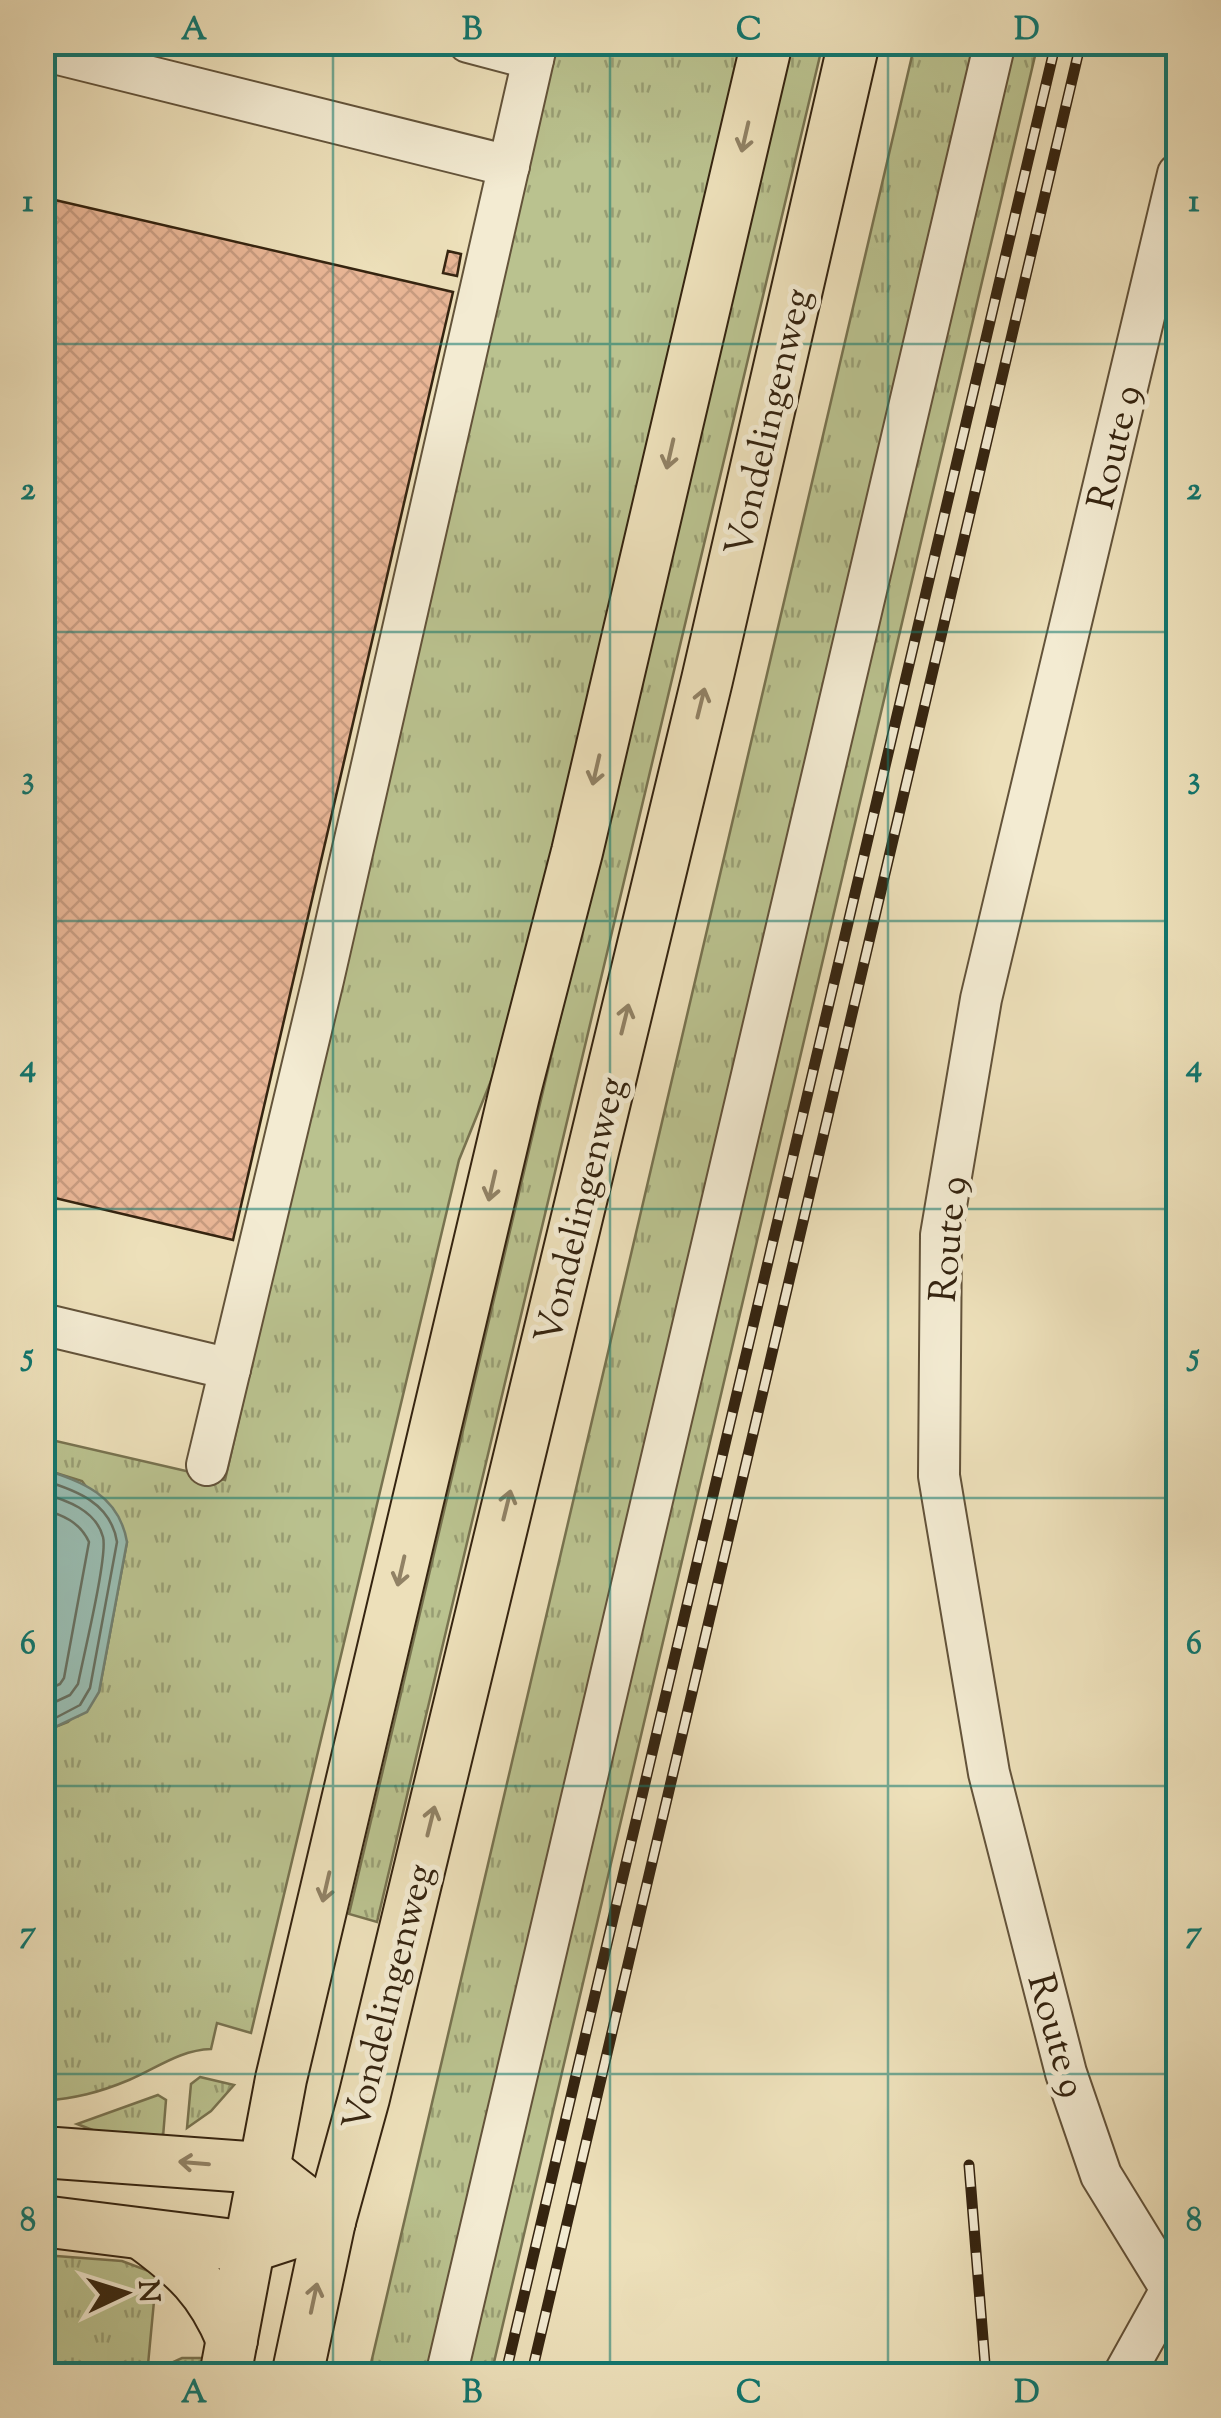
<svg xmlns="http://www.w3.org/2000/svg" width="1221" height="2418" viewBox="0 0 1221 2418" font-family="'Sorts Mill Goudy',serif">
<defs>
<pattern id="grass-tufts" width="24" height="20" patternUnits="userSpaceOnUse" patternTransform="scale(2.5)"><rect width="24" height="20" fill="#bac28f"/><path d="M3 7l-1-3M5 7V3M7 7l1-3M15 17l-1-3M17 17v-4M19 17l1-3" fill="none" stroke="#989d73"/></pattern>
<pattern id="building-cross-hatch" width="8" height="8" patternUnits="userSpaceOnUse" patternTransform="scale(2.5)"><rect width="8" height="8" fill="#e9b696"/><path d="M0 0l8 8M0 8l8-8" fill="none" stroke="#c89c80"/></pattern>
</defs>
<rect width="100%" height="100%" fill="#ede0ba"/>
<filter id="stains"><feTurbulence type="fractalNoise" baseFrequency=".002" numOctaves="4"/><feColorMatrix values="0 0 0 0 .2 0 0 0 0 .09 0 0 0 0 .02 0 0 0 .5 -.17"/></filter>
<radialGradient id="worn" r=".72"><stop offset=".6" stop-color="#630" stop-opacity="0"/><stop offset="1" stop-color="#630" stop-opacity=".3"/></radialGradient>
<g fill="url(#grass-tufts)" stroke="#787350" stroke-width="2.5">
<path d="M555,43H742L518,997L505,1046L459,1160L251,2033L217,2023L211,2049C180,2050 157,2068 129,2080C98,2093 76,2098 43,2101V1741L55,1727L68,1722L99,1692L127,1542L82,1481L43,1469V1438L225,1480Z"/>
<path d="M790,43H823L377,1922L349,1914Z"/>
<path d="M915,43H985L435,2375L368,2376Z"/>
<path d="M1006,43H1038L491,2375L456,2376Z"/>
<path d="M200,2077L234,2085L211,2111L187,2128L191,2084Z"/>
<path d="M158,2095L166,2100L163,2137L116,2139L77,2124Z"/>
<path d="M43,2255L122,2261L154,2273L156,2280L147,2375L43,2376Z"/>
<path d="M182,2358H207L211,2375L171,2376L173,2362Z"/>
</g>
<path fill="#99bdb2" stroke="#718071" stroke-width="2.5" d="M43,1469C83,1482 119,1495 127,1542L99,1692L87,1712L55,1727L43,1741Z"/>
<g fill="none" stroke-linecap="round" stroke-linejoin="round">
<g stroke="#677061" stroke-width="2.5">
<path d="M42,1480C76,1490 111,1503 117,1542L90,1688L80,1705L42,1725"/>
<path d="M42,1493C66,1500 96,1510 103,1537C108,1556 83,1658 78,1684L70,1695L42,1708"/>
<path d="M42,1509C63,1515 80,1522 89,1542L64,1678L60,1684L42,1692"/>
</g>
</g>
<g fill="url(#building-cross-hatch)" stroke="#352410" stroke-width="2.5">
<path d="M42,197L453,292L233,1240L42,1195Z"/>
<path d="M448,251L461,254L457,276L443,273Z"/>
</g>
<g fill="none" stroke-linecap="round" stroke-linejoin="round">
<defs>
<g id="minor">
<path d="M468,42L533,59"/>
<path d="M42,50L509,166"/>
<path d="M42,1324L230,1369"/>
<path d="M207,1465L323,980L537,42"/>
<path d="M1171,2289L1101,2175L1066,2073L989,1773L939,1476L941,1235L981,999L1178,174"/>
<path d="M446,2376L995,42"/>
<path d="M1123,2376L1178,2277"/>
</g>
<g id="major">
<path d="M42,2152L262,2168L330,2221"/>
<path d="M42,2221L250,2247L330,2221"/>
<path d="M142,2234C186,2266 211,2289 232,2340"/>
<path d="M225,2376L281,2079L515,1091L577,852L767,42"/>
<path d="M297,2376L330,2221L364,2098L707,680L854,42"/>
</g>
</defs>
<use href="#minor" stroke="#63533a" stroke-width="44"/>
<use href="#major" stroke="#352410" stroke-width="54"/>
<use href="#minor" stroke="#f3ebd2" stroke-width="40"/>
<use href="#major" stroke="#ede0ba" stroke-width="50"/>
<defs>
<g id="rail">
<path d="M969,2165L986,2376"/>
<path d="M505,2376L1056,42"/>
<path d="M531,2376L1081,42"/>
</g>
</defs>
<use href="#rail" stroke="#352410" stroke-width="11"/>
<use href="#rail" stroke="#f3ebd2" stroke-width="8" stroke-dasharray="22" stroke-linecap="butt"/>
</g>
<defs><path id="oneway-shaft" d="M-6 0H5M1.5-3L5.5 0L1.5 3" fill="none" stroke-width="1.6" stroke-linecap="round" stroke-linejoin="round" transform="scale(2.5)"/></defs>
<g stroke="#918265">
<use href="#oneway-shaft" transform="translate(745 137) rotate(103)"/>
<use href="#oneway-shaft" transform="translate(670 454) rotate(103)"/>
<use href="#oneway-shaft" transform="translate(701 703) rotate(-76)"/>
<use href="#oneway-shaft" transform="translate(596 770) rotate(103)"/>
<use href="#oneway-shaft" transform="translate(625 1019) rotate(-76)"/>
<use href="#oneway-shaft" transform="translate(492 1186) rotate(103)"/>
<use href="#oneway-shaft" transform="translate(507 1505) rotate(-76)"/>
<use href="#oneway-shaft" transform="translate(401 1571) rotate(103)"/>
<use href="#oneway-shaft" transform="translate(431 1821) rotate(-76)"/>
<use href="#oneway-shaft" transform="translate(326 1887) rotate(103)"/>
<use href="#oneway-shaft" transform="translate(194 2163) rotate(-175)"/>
<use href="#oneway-shaft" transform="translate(314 2298) rotate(-78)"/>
</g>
<path fill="none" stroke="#0f766e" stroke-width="2.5" stroke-opacity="0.55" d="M333,42V2376M610,42V2376M888,42V2376M42,344H1178M42,632H1178M42,921H1178M42,1209H1178M42,1498H1178M42,1786H1178M42,2074H1178"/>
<g text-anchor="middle" stroke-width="10" stroke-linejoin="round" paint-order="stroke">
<g font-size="38" fill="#352410" stroke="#f3ebd2">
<text transform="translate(767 422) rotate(-77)" y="13">Vondelingenweg</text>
<text transform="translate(1113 447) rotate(-77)" y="13">Route 9</text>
<text transform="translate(579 1210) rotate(-76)" y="13">Vondelingenweg</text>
<text transform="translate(947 1239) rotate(-85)" y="13">Route 9</text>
<text transform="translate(387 1997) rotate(-76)" y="13">Vondelingenweg</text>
<text transform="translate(1058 2035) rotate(74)" y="13">Route 9</text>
</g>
</g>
<rect width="1221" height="2418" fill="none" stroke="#ede0ba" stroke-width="110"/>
<g transform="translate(125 2293) rotate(86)" stroke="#f3ebd2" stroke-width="8" paint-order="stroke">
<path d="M0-8L18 38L0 25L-18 38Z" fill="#352410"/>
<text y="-15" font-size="28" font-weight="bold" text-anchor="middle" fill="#352410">N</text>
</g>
<rect x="55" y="55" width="1111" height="2308" fill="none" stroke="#0f766e" stroke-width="4"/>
<g font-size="32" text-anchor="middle" font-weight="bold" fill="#0f766e">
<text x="194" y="39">A</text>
<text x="472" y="39">B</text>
<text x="749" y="39">C</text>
<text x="1027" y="39">D</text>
<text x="28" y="211">1</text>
<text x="1194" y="211">1</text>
<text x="28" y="499">2</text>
<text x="1194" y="499">2</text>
<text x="28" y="788">3</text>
<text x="1194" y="788">3</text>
<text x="28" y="1076">4</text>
<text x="1194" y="1076">4</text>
<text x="28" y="1365">5</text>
<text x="1194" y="1365">5</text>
<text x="28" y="1653">6</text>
<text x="1194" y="1653">6</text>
<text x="28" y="1942">7</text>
<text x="1194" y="1942">7</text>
<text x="28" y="2230">8</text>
<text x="1194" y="2230">8</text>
<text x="194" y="2402">A</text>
<text x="472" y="2402">B</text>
<text x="749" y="2402">C</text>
<text x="1027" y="2402">D</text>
</g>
<rect width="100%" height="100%" filter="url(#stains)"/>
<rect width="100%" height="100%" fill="url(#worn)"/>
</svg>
